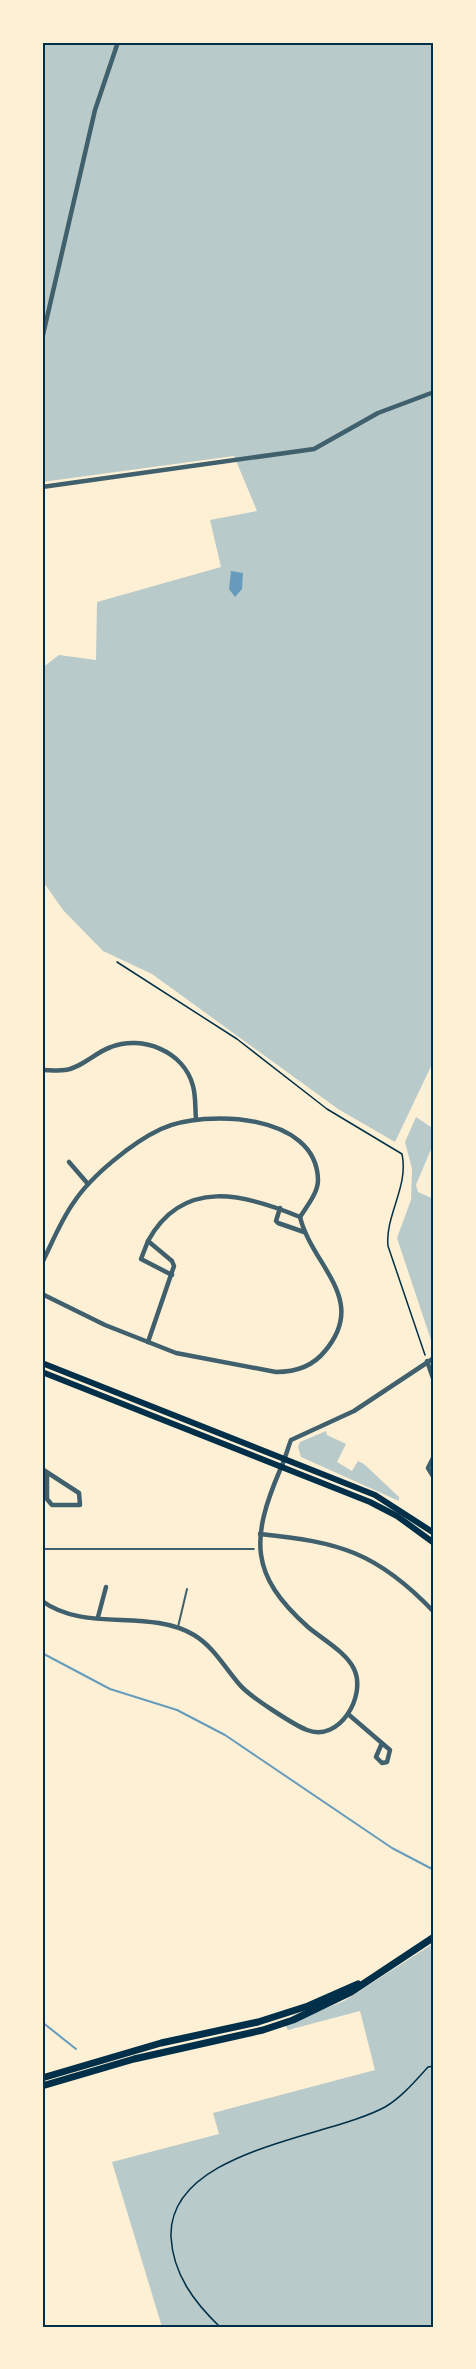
<svg xmlns="http://www.w3.org/2000/svg" width="476" height="2369" viewBox="0 0 476 2369" font-family="Cabin,sans-serif">
<rect width="100%" height="100%" fill="#fdf0d5"/>
<g fill="#b9caca">
<path d="M42,42H434V1060L395,1142L338,1109L152,974L103,951L63,910L42,880V668L59,655L96,660L97,602L221,567L210,520L257,511L234,456L42,482Z"/>
<path d="M416,1117L434,1129V1142L416,1185L418,1192L434,1199V1349L397,1238L411,1200L412,1169L405,1142Z"/>
<path d="M326,1431L327,1435L346,1444L337,1462L352,1471L358,1461L364,1464L399,1497V1501L301,1457L298,1447L300,1442Z"/>
<path d="M434,1943V2327H162L112,2162L219,2134L213,2113L375,2070L360,2011L288,2030L285,2025L344,2001Z"/>
</g>
<path fill="#669bbc" d="M231,571L243,573L242,589L235,597L229,589Z"/>
<g fill="none" stroke-linecap="round" stroke-linejoin="round">
<g stroke="#669bbc" stroke-width="2">
<path d="M42,1653L110,1689L177,1710L225,1735L392,1848L434,1870"/>
<path d="M42,2022L76,2049"/>
</g>
<g stroke="#003049" stroke-width="1.5">
<path d="M117,962L237,1039L327,1109L402,1154C409,1187 385,1215 388,1246L425,1355"/>
<path d="M42,1549H254"/>
<path d="M220,2327C194,2302 173,2274 171,2237C168,2149 329,2138 385,2107C402,2097 415,2081 428,2067L434,2066"/>
</g>
<path stroke="#3f606c" stroke-width="2" d="M178,1627L187,1589"/>
<g stroke="#3f606c" stroke-width="4.5">
<path d="M42,339L95,110L118,42"/>
<path d="M42,487L314,449L378,413L434,392"/>
<path d="M42,1070C49,1070 58,1071 65,1070C81,1068 96,1052 111,1047C142,1035 184,1051 193,1086C196,1097 195,1109 196,1119"/>
<path d="M69,1162L88,1184"/>
<path d="M280,1208L276,1221L278,1223L304,1232"/>
<path d="M148,1241L141,1259L172,1275"/>
<path d="M42,1263C52,1243 61,1220 74,1202C91,1176 133,1142 161,1129C205,1109 317,1113 318,1180C318,1193 307,1206 300,1217"/>
<path d="M42,1279V1292"/>
<path d="M42,1294L105,1325L176,1353L276,1372C296,1372 313,1366 325,1351C369,1299 312,1266 300,1217"/>
<path d="M148,1342L174,1266L172,1261L148,1241C183,1177 245,1194 300,1217"/>
<path d="M427,1361L434,1381"/>
<path d="M434,1456L428,1468L434,1478"/>
<path d="M42,1469L79,1493L80,1505H52L47,1499V1472"/>
<path d="M260,1534C339,1542 377,1552 434,1612"/>
<path d="M42,1601C86,1633 148,1608 194,1635C214,1647 225,1668 240,1685C249,1696 294,1725 307,1730C339,1743 367,1696 354,1669C346,1652 322,1639 308,1627C249,1575 251,1538 280,1470C285,1460 287,1450 291,1440L354,1411L434,1358"/>
<path d="M98,1617L106,1587"/>
<path d="M348,1714L390,1750L387,1762L382,1763L376,1757L382,1743"/>
</g>
<g stroke="#003049" stroke-width="6">
<path d="M42,1363L375,1495L434,1533"/>
<path d="M42,1372L370,1502L397,1516L434,1543"/>
</g>
<g stroke="#003049" stroke-width="7">
<path d="M42,2078L161,2043L258,2022L308,2006L358,1984"/>
<path d="M42,2086L134,2059L263,2030L293,2020L351,1992L434,1937"/>
</g>
</g>
<rect width="476" height="2369" fill="none" stroke="#fdf0d5" stroke-width="87"/>
<rect x="44" y="44" width="388" height="2282" fill="none" stroke="#003049" stroke-width="2"/>
</svg>
